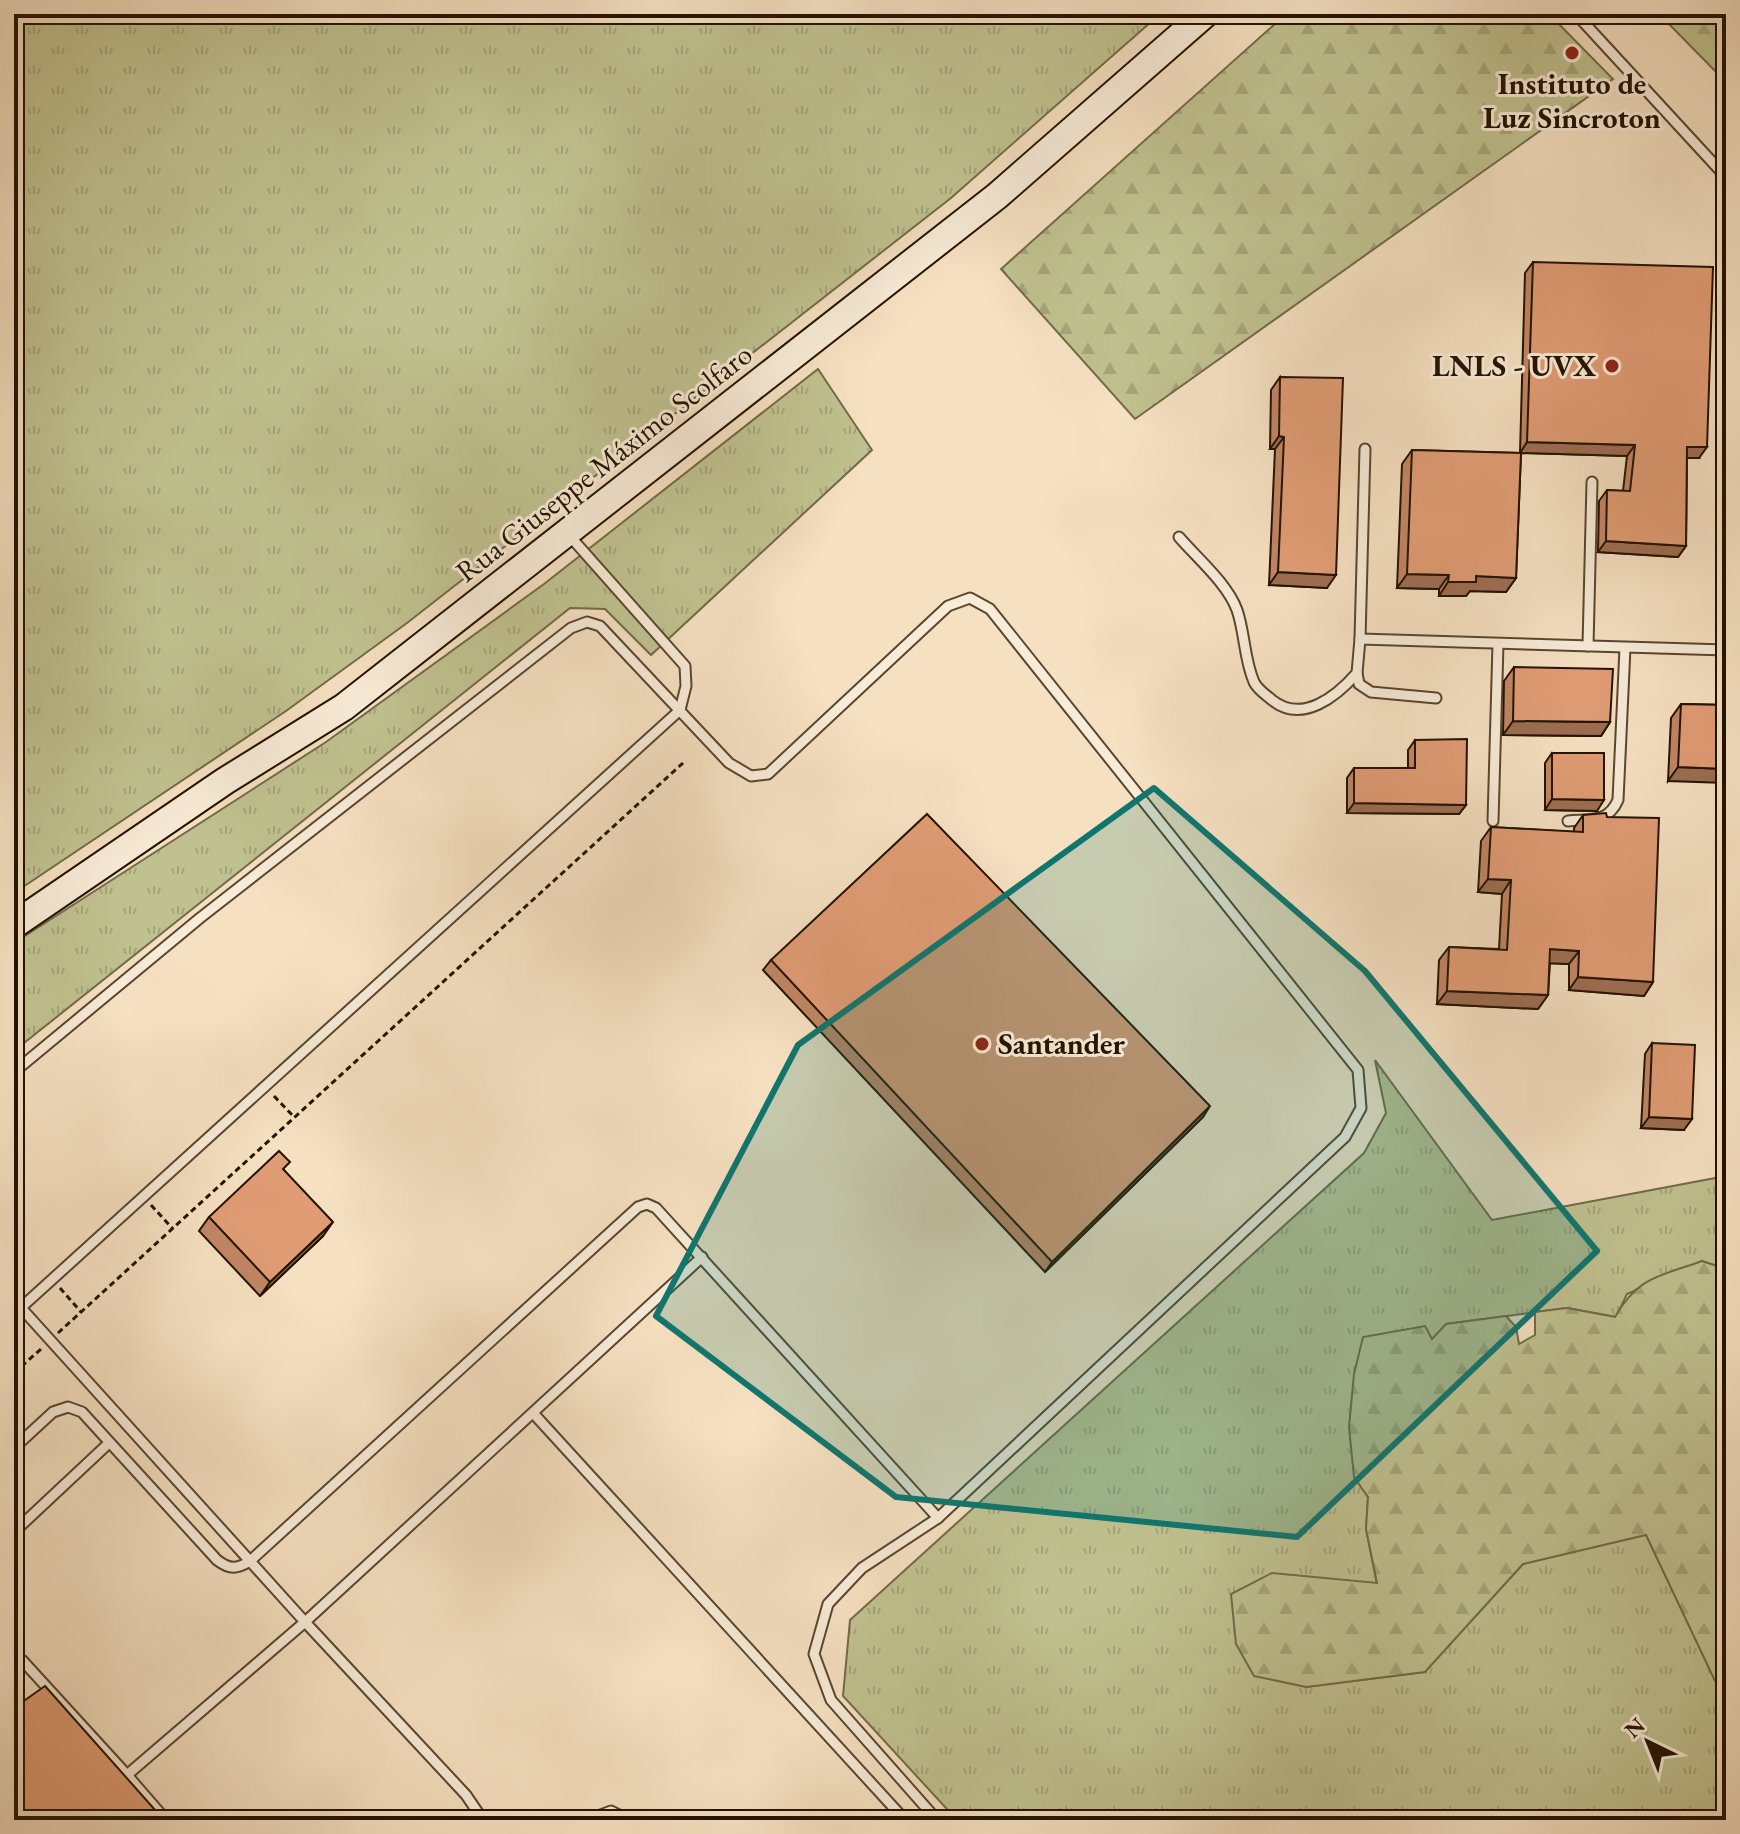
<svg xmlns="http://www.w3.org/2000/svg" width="1740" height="1834" viewBox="0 0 1740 1834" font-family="'EB Garamond',serif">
<defs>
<pattern id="grass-tufts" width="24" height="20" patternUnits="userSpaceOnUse" patternTransform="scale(2)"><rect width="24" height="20" fill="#c0c190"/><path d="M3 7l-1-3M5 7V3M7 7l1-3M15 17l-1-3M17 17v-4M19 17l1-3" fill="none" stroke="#a5a57a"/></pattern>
<pattern id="forest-firs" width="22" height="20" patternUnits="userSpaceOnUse" patternTransform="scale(2)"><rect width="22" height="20" fill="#c0c190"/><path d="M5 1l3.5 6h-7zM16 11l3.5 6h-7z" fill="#a5a57a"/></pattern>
</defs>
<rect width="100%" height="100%" fill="#f5e0c1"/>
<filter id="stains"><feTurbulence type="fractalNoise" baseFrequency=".0025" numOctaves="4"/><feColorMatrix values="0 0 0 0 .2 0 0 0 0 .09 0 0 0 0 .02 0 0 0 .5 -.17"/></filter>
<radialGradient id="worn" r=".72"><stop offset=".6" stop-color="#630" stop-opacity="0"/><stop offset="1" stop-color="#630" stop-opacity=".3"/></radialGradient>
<g fill="url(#grass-tufts)" stroke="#726a48" stroke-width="2">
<path d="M14,14H1160L951,198L407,623L286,711L14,893Z"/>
<path d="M818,369L872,450L651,655L605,609L570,608L14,1051V943L326,742L544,584Z"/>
<path d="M1375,1060L1492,1220L1726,1176V1269L1702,1261L1627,1294L1616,1317L1567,1308L1446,1324L1354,1477L1368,1497L1366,1529L1377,1584L1306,1687L1424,1672L1523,1564L1646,1534L1715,1680L1726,1684V1820H957L843,1696L850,1620L1364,1153L1386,1113Z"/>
</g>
<g fill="url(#forest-firs)" stroke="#726a48" stroke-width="2">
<path d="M1286,14H1549L1613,79L1135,419L1001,269Z"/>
<path d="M1659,14H1726V82Z"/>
<path d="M1702,1261L1726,1269V1684L1715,1681L1646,1535L1523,1564L1425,1672L1306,1687L1254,1676L1236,1644L1231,1594L1272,1573L1377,1583L1366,1529L1368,1497L1354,1477L1349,1427L1354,1374L1363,1337L1425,1326L1432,1339L1446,1324L1506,1316L1516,1327L1519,1344L1535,1335V1312L1567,1308L1615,1317C1638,1276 1661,1276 1702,1261Z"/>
</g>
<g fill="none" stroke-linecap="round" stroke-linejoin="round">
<defs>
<g id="lane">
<path d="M1576,14L1726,177"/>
<path d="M1179,537C1197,558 1227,583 1237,610C1245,633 1244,659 1254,682C1258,690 1265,694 1272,700C1302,724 1336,697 1357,673L1360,639L1726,650"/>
<path d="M1360,639L1365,449"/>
<path d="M1588,646L1592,482"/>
<path d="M1357,673L1359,684L1371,692L1436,698"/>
<path d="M1493,821L1498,644"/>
<path d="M1568,821C1591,819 1608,823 1618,800L1625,648"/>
<path d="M14,1072L200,918L571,628L587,622L600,626L729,763L751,776L768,774L948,606L970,598L990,609L1358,1070L1361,1108L1345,1137L938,1518L862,1568L828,1604L814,1654L831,1700L937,1820"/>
<path d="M14,1300L305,1622L127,1775L166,1820"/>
<path d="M14,1314L680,710L686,686L685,666L568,534"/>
<path d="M533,1413L905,1820"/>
<path d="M14,1448L53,1412L68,1407L82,1412L217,1560C230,1570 237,1569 250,1561L638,1207L647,1204L656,1208L938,1518"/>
<path d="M14,1532L109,1443"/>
<path d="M14,1657L22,1660L127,1775"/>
<path d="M483,1820L466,1795L305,1622L702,1257"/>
<path d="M587,1820L611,1811L629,1820"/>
</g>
<path id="secondary" d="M14,925L225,781L344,707L997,196L1205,14"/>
</defs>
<use href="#lane" stroke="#584630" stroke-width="13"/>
<use href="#secondary" stroke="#231200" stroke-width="30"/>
<g stroke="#231200" stroke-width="3" stroke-dasharray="6 4" stroke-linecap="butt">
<path d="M274,1096L294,1117"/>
<path d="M151,1205L173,1229"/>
<path d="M60,1288L81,1312"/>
<path d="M58,1333L683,763"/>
<path d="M14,1373L41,1349"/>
</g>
<use href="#lane" stroke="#f8ebd7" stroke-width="9"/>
<use href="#secondary" stroke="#f8ebd7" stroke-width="26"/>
</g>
<g fill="#c18664" stroke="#231200" stroke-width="2">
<path d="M1533,262L1699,458H1687L1686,546L1678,557L1598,552L1599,501L1607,490L1623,491L1627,456L1521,453L1516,578L1506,592L1470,591L1466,596H1439V589L1397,588L1402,464L1412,450L1520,453L1525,273Z"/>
<path d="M1280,377L1327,588L1269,585L1275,449H1270L1271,390Z"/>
<path d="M1514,667L1610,722L1601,736L1503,735L1504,681Z"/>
<path d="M1681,704L1726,705L1668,781L1671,718Z"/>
<path d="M1415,740L1466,805L1459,814L1347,813V778L1354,768H1408V750Z"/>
<path d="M1552,753L1597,811L1545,810V763Z"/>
<path d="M1583,815L1607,817L1653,982L1644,996L1569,990V964L1550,963L1548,995L1538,1009L1437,1004L1439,960L1449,947L1499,949L1502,894L1478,892L1481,841L1491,827L1574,832V828Z"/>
<path d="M771,960L1203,1117L1045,1272L763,970Z"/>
<path d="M1652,1043L1684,1130L1641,1128L1645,1054Z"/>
<path d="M284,1170L323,1236L260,1296L199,1231L209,1217Z"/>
</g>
<g fill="#9d6d51" stroke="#231200" stroke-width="2">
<path d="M1279,436L1284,437L1275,449H1270Z"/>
<path d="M1527,442L1635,445L1627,456L1520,453Z"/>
<path d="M1687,447H1707L1699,458H1679Z"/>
<path d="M1606,541L1686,546L1678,557L1598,552Z"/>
<path d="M1278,572L1336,575L1327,588L1269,585Z"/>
<path d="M1407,574L1449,575L1439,589L1397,588Z"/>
<path d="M1476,576L1516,578L1506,592L1470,591L1466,596H1439L1448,582Z"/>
<path d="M1513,721L1610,722L1601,736L1503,735Z"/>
<path d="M1678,767L1726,769V783L1668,781Z"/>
<path d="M1552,799L1604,800L1597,811L1545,810Z"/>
<path d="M1354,803L1466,805L1459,814L1347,813Z"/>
<path d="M1488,879L1511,880L1502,894L1478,892Z"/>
<path d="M1550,949L1579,951L1569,964L1541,963Z"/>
<path d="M1578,977L1653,982L1644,996L1569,990Z"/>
<path d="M1447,991L1548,995L1538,1009L1437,1004Z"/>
<path d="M1210,1106L1203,1117L1045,1272L1052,1262Z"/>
<path d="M1649,1117L1692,1119L1684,1130L1641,1128Z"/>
<path d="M333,1222L323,1236L260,1296L270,1282Z"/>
</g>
<g fill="#e09c74" stroke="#231200" stroke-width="2">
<path d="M1533,262L1713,267L1707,447H1687L1686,546L1606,541L1607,490L1630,491L1635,445L1527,442Z"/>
<path d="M1280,377L1343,378L1336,575L1278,572L1284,437L1279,436Z"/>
<path d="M1412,450L1521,453L1516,578L1476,576V582H1448L1449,575L1407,574Z"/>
<path d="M1514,667L1613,669L1610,722L1513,721Z"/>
<path d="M1681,704L1726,705V769L1678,767Z"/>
<path d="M1467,739L1466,805L1354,803V768H1415V740Z"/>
<path d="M1552,753H1604V800L1552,799Z"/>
<path d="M1606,813L1607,817L1659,818L1653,982L1578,977L1579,951L1550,949L1548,995L1447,991L1449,947L1507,950L1511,880L1488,879L1491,827L1583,832V815Z"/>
<path d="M927,814L1210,1106L1052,1262L771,960Z"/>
<path d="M1652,1043L1695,1045L1692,1119L1649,1117Z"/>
<path d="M279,1151L290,1162L283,1169L333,1222L270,1282L209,1217Z"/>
<path d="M45,1686L164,1820H14V1702L18,1705Z"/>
</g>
<path fill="#0f766e" fill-opacity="0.2" stroke="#0f766e" stroke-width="6" stroke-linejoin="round" d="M1154,788L1365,971L1597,1251L1297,1537L896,1497L656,1316L798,1045Z"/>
<g fill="#8f2418" stroke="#f8ebd7" stroke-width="3">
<circle cx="1572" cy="53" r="8"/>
<circle cx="1612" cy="366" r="8"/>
<circle cx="982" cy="1044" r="8"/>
</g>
<g text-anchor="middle" stroke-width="6" stroke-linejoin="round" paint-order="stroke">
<g font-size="30" font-weight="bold" fill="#231200" stroke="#f8ebd7">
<text x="1572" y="94">Instituto de<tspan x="1572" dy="34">Luz Sincroton</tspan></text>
<text x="1596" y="376" text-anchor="end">LNLS - UVX</text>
<text x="998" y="1054" text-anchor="start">Santander</text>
</g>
<g font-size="30" fill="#231200" stroke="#f8ebd7">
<text transform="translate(604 463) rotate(-38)" y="10">Rua Giuseppe Máximo Scolfaro</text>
</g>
</g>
<rect width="1740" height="1834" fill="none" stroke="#f5e0c1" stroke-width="48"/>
<rect x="16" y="16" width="1708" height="1802" fill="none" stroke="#231200" stroke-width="4"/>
<rect x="24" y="24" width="1692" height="1786" fill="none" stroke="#231200" stroke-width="2"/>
<g transform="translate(1648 1742) rotate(317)" stroke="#f8ebd7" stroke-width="6" paint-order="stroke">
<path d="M0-6L14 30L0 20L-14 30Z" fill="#231200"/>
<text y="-12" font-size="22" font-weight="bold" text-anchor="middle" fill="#231200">N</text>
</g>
<rect width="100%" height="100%" filter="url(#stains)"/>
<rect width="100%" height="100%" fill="url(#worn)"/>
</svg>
